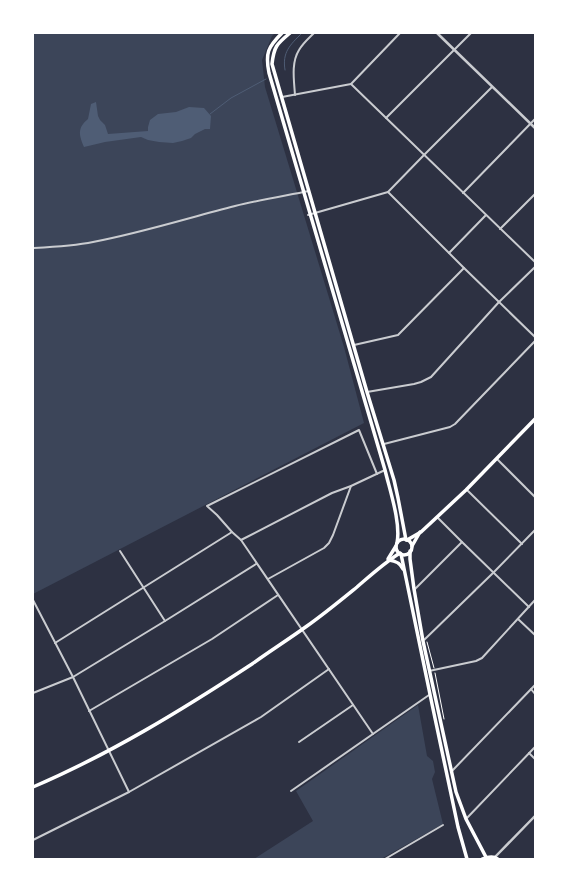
<svg xmlns="http://www.w3.org/2000/svg" width="568" height="892" viewBox="0 0 568 892" font-family="'Alegreya Sans',sans-serif">
<rect width="100%" height="100%" fill="#2d3142"/>
<g fill="#3c4559">
<path d="M33,33H275L272,36L262,60L265,87L344,347L364,423L33,594Z"/>
<path d="M418,705L427,756L433,761L435,772L432,779L443,824L381,859H254L313,821L296,791Z"/>
</g>
<path fill="#4f5d75" d="M96,102L98,116L100,120L105,125L108,134L148,131V127L150,120L158,114L176,112L189,107L204,108L211,116L210,129H205L195,134L191,138L182,141L173,143L159,142L148,140L141,137L105,142L84,147C79,135 77,128 88,119L91,104Z"/>
<g fill="none" stroke-linecap="round" stroke-linejoin="round">
<g stroke="#4f5d75" stroke-width="1">
<path d="M285,70C282,52 290,45 302,33"/>
<path d="M210,114L231,98L266,79"/>
</g>
<g stroke="#fff" stroke-width="1">
<path d="M427,642L434,668"/>
<path d="M435,673L444,719"/>
</g>
<g stroke="#caccd0" stroke-width="2">
<path d="M351,84L535,262"/>
<path d="M492,87L424,155L388,192L464,268L535,337"/>
<path d="M295,95C294,80 291,63 299,50C303,43 309,38 314,33"/>
<path d="M282,97L351,84L400,33"/>
<path d="M386,118L471,33"/>
<path d="M463,193L535,119"/>
<path d="M308,215L388,192"/>
<path d="M500,229L535,194"/>
<path d="M33,248C53,247 74,246 93,242C141,233 188,218 235,206C259,200 284,196 309,191"/>
<path d="M449,253L486,215"/>
<path d="M354,345L398,335L464,268"/>
<path d="M367,392L414,384L421,382L431,377L499,302L535,267"/>
<path d="M384,444L450,427L455,424L535,341"/>
<path d="M497,459L535,497"/>
<path d="M467,490L522,544"/>
<path d="M437,517L462,542L529,607"/>
<path d="M241,540L332,493L351,486L385,470"/>
<path d="M120,551L165,621"/>
<path d="M268,579L324,548L329,543L333,535L351,486"/>
<path d="M415,589L462,542"/>
<path d="M33,600L73,677L129,792"/>
<path d="M518,619L535,635"/>
<path d="M423,641L493,573L535,530"/>
<path d="M55,643L232,532"/>
<path d="M429,671L476,661L482,658L535,600"/>
<path d="M531,689L535,694"/>
<path d="M33,693L73,677L165,621L256,564"/>
<path d="M89,711L212,639L278,595"/>
<path d="M373,734L241,540L232,532L217,515L207,506L359,430L377,474"/>
<path d="M299,742L353,705"/>
<path d="M529,753L535,759"/>
<path d="M451,772L535,685"/>
<path d="M291,791L429,695"/>
<path d="M466,819L535,747"/>
<path d="M33,840L129,792L261,717L329,669"/>
<path d="M385,859L443,825"/>
</g>
<g stroke="#caccd0" stroke-width="2.5">
<path d="M437,33L535,128"/>
<path d="M495,857L535,816"/>
</g>
<path stroke="#fff" stroke-width="3" d="M482,859C487,857 493,855 498,859"/>
<g stroke="#fff" stroke-width="3.5">
<path d="M282,33C268,47 265,53 269,73L385,470C390,491 401,523 397,543"/>
<path d="M290,33C277,44 274,46 272,64L367,392L394,480L398,498L406,540"/>
<circle cx="404" cy="547" r="8"/>
<path d="M407,540L421,532L466,490L535,419"/>
<path d="M412,546L420,532"/>
<path d="M410,551V559L414,589L423,641L456,792L466,819L487,859"/>
<path d="M401,554L432,704L458,827L467,859"/>
<path d="M388,559L396,546"/>
<path d="M389,560C396,561 400,563 403,569"/>
<path d="M33,787C110,754 182,710 252,664C270,651 289,639 307,626C324,614 341,600 357,587C371,575 384,563 400,553"/>
</g>
</g>
<rect width="568" height="892" fill="none" stroke="#ffffff" stroke-width="68"/>
</svg>
